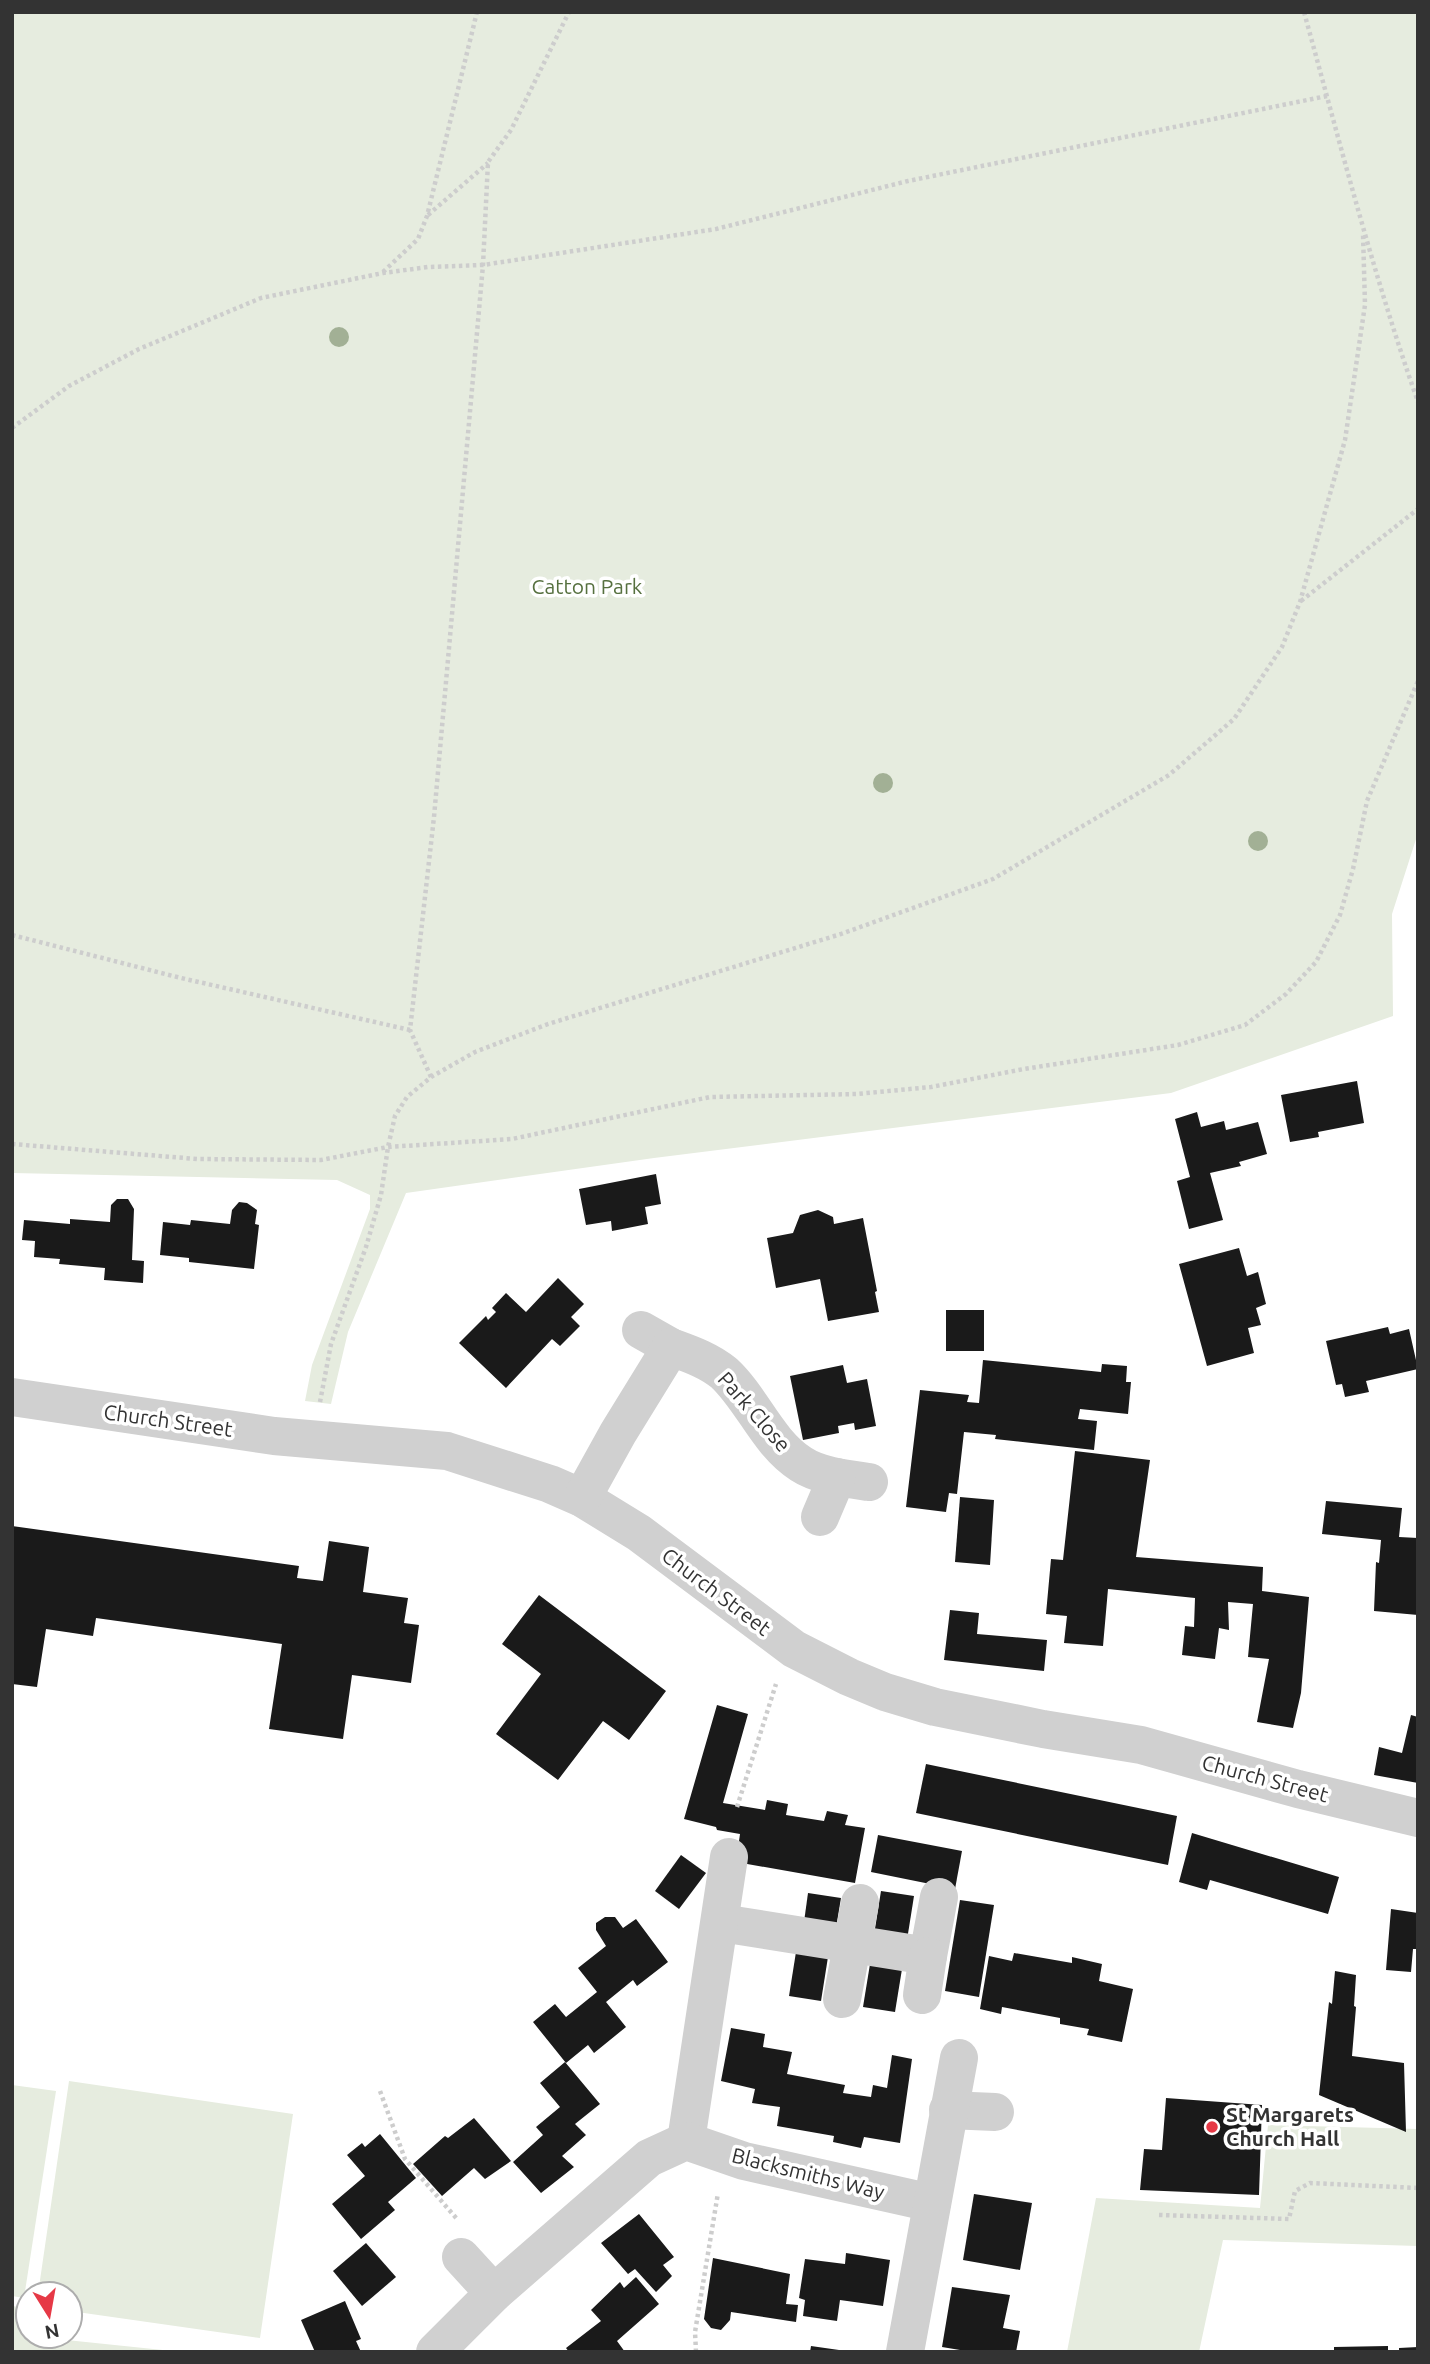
<svg xmlns="http://www.w3.org/2000/svg" width="1430" height="2364" viewBox="0 0 1430 2364" font-family="Ubuntu,sans-serif">
<rect width="100%" height="100%" fill="#fff"/>
<g fill="#e6ecdf">
<path d="M12,12H1418V833L1392,914L1393,1016L1171,1093L654,1158L406,1193L348,1332L331,1404L305,1401L312,1365L370,1209V1195L337,1180L12,1173Z"/>
<path d="M69,2081L293,2114L260,2338L70,2311V2294H38Z"/>
<path d="M12,2085L56,2091L24,2298L12,2296Z"/>
<path d="M1268,2125L1418,2129V2246L1223,2240L1199,2352H1067L1096,2198L1260,2208Z"/>
<path d="M12,2306L20,2307L28,2336L182,2352H12Z"/>
</g>
<g fill="#1a1a1a">
<path d="M1357,1081L1364,1123L1318,1132L1319,1137L1290,1142L1281,1095Z"/>
<path d="M1197,1112L1201,1127L1224,1121L1226,1130L1258,1122L1267,1154L1239,1162L1241,1166L1210,1173L1223,1220L1189,1229L1177,1181L1190,1177L1175,1119Z"/>
<path d="M656,1174L661,1204L645,1207L648,1224L612,1231L611,1221L586,1225L579,1189Z"/>
<path d="M117,1199H128L134,1209L132,1260L144,1261L143,1283L104,1280L105,1268L59,1264L60,1259L34,1257L35,1241L22,1240L24,1220L70,1224V1219L110,1222L111,1205Z"/>
<path d="M239,1202L247,1203L257,1210L255,1224L259,1225L254,1269L189,1262V1258L160,1255L163,1222L190,1225L191,1220L230,1224L232,1210Z"/>
<path d="M818,1210L833,1217L834,1224L863,1218L877,1291L875,1292L879,1312L828,1321L820,1279L776,1288L767,1238L793,1233L800,1215Z"/>
<path d="M1239,1248L1247,1276L1258,1272L1266,1304L1256,1308L1261,1325L1248,1328L1254,1353L1207,1366L1179,1264Z"/>
<path d="M558,1278L584,1304L571,1317L580,1326L560,1346L552,1339L506,1388L459,1343L486,1316L488,1320L496,1312L492,1308L506,1293L526,1312Z"/>
<rect x="946" y="1310" width="38" height="41"/>
<path d="M1388,1327L1390,1334L1409,1329L1418,1369L1366,1381L1369,1392L1345,1397L1342,1384L1336,1385L1326,1341Z"/>
<path d="M983,1360L1101,1372L1102,1364L1127,1366L1126,1382H1131L1128,1414L1080,1409L1078,1419L1097,1421L1094,1450L995,1439L996,1435L964,1432L957,1494L949,1493L946,1512L906,1507L920,1390L969,1395L967,1402L979,1403Z"/>
<path d="M843,1365L847,1383L867,1379L876,1426L855,1430L854,1423L838,1426L839,1433L803,1440L790,1376Z"/>
<path d="M1075,1451L1150,1460L1136,1557L1263,1567L1262,1591L1309,1597L1301,1693L1293,1728L1257,1722L1269,1659L1248,1657L1253,1604L1228,1602L1229,1630L1219,1628L1215,1659L1182,1655L1185,1626L1194,1627L1195,1598L1108,1589L1103,1646L1064,1643L1067,1616L1046,1614L1051,1559L1063,1560Z"/>
<path d="M960,1497L994,1500L990,1565L955,1562Z"/>
<path d="M1326,1501L1402,1508L1399,1537L1418,1538V1615L1374,1611L1376,1562L1379,1563L1381,1540L1322,1534Z"/>
<path d="M12,1526L299,1566L297,1578L323,1581L329,1541L369,1547L363,1592L408,1598L404,1623L419,1625L411,1683L352,1675L343,1739L269,1729L282,1644L96,1618L93,1636L46,1629L37,1687L12,1684Z"/>
<path d="M539,1595L666,1691L629,1740L603,1721L558,1780L496,1734L541,1674L502,1644Z"/>
<path d="M950,1610L979,1613L977,1634L1047,1640L1044,1671L944,1660Z"/>
<path d="M717,1705L748,1714L723,1803L765,1810L767,1800L788,1804L786,1815L824,1821L827,1811L848,1815L845,1825L865,1828L855,1883L736,1862L740,1834L717,1830L716,1827L684,1819Z"/>
<path d="M1411,1715L1418,1717V1783L1374,1775L1379,1747L1402,1753Z"/>
<path d="M926,1764L1177,1816L1168,1865L916,1813Z"/>
<path d="M1192,1833L1339,1877L1328,1914L1210,1880L1207,1890L1179,1882Z"/>
<path d="M878,1835L962,1851L955,1889L871,1872Z"/>
<path d="M681,1855L706,1873L679,1909L655,1891Z"/>
<path d="M881,1891L914,1896L907,1940L874,1935Z"/>
<path d="M808,1893L841,1898L836,1928L804,1922Z"/>
<path d="M960,1900L994,1905L979,1997L945,1991Z"/>
<path d="M1391,1909L1418,1913V1949H1413L1411,1972L1386,1970Z"/>
<path d="M605,1917H615L623,1928L636,1919L668,1962L637,1986L633,1980L606,2002L626,2027L594,2053L588,2045L566,2063L533,2022L555,2004L566,2017L597,1992L578,1968L606,1946L596,1930V1923Z"/>
<path d="M796,1952L828,1957L821,2001L789,1996Z"/>
<path d="M1014,1953L1072,1963V1957L1102,1964L1099,1981L1133,1989L1122,2042L1087,2035L1089,2029L1060,2024V2018L1002,2007L1001,2014L980,2009L989,1956L1012,1961Z"/>
<path d="M870,1964L902,1969L895,2012L863,2007Z"/>
<path d="M1335,1971L1356,1975L1354,2006L1356,2007L1352,2056L1404,2063L1406,2132L1319,2095L1329,2002L1332,2004Z"/>
<path d="M731,2028L765,2034L763,2047L792,2052L787,2074L845,2085L843,2093L871,2097L873,2085L887,2088L892,2055L912,2059L900,2143L864,2137L861,2148L833,2142L834,2136L777,2126L780,2107L752,2103L755,2089L721,2081Z"/>
<path d="M565,2062L600,2104L575,2124L586,2135L562,2156L574,2167L541,2193L513,2162L543,2135L536,2127L560,2107L540,2083Z"/>
<path d="M1166,2098L1262,2105L1259,2195L1140,2190L1144,2149L1162,2150Z"/>
<path d="M474,2118L511,2161L485,2179L474,2168L442,2196L413,2164L445,2136L448,2138Z"/>
<path d="M380,2134L416,2178L388,2202L395,2210L361,2239L332,2204L365,2176L347,2155L362,2143L365,2147Z"/>
<path d="M974,2194L1032,2203L1020,2270L963,2260Z"/>
<path d="M639,2214L674,2257L663,2265L672,2276L656,2292L635,2269L628,2274L601,2243Z"/>
<path d="M366,2243L396,2277L362,2306L333,2271Z"/>
<path d="M846,2253L890,2260L883,2306L840,2300L837,2321L803,2316L805,2300L799,2298L805,2259L845,2264Z"/>
<path d="M713,2258L790,2274L786,2304L798,2305L796,2322L731,2312L730,2320L721,2330L711,2328L704,2319Z"/>
<path d="M636,2277L659,2304L617,2341L625,2352H569L566,2348L601,2321L591,2310L620,2282L624,2288Z"/>
<path d="M952,2287L1010,2295L1003,2328L1020,2331L1016,2352H972L942,2347Z"/>
<path d="M345,2301L361,2339L356,2341L361,2352H315L301,2320Z"/>
<path d="M811,2346L839,2350V2352H810Z"/>
<path d="M1388,2346V2352H1334V2347Z"/>
<path d="M1418,2347V2352H1399V2348Z"/>
</g>
<g fill="none" stroke-linecap="round" stroke-linejoin="round">
<g stroke="#cdcdcd" stroke-width="4.5" stroke-dasharray="3.5 3.5" stroke-linecap="butt">
<path d="M1304,12C1340,143 1373,274 1418,402"/>
<path d="M428,215L488,163"/>
<path d="M383,272L418,239L427,216L477,12"/>
<path d="M12,428L69,386L139,349L261,298L383,273L428,267L483,265L716,229L908,181L1327,96"/>
<path d="M1301,601L1418,509"/>
<path d="M12,935L181,978L410,1030"/>
<path d="M431,1077L410,1030L434,817L483,265L488,162L511,130L569,12"/>
<path d="M12,1144L197,1159L321,1160L388,1147L512,1139L710,1097L857,1094L931,1087L1024,1069L1178,1045L1245,1025L1286,994L1316,962L1340,915L1353,869L1367,801L1418,681"/>
<path d="M320,1402L331,1344L366,1247L381,1195L388,1147L395,1116L407,1097L431,1077L475,1052L548,1024L841,934L993,879L1169,775L1234,719L1282,647L1300,602L1345,440L1365,305L1363,233"/>
<path d="M737,1807L776,1684"/>
<path d="M380,2091L405,2159L457,2219"/>
<path d="M1159,2215L1289,2219L1295,2191L1310,2183L1418,2188"/>
<path d="M696,2352L695,2332L718,2193"/>
</g>
<g stroke="#d0d0d0" stroke-width="38">
<path d="M641,1330L671,1347"/>
<path d="M12,1397L274,1436L447,1451L550,1484L582,1498L639,1533L794,1649L849,1677L885,1692L935,1707L1043,1729L1141,1745L1298,1789L1418,1818"/>
<path d="M582,1498L618,1433L671,1347C690,1354 708,1360 724,1373C753,1400 767,1442 801,1464C819,1476 847,1479 869,1482"/>
<path d="M820,1517L837,1477"/>
<path d="M721,1923L928,1956L939,1897"/>
<path d="M922,1995L928,1956"/>
<path d="M842,1999L860,1903"/>
<path d="M948,2110L995,2112"/>
<path d="M686,2141L729,1857"/>
<path d="M461,2257L494,2293"/>
<path d="M435,2352L494,2293L649,2158L686,2141L744,2161L932,2203"/>
<path d="M905,2352L959,2058"/>
</g>
</g>
<g fill="#a2b095">
<circle cx="339" cy="337" r="10"/>
<circle cx="883" cy="783" r="10"/>
<circle cx="1258" cy="841" r="10"/>
</g>
<circle fill="#e63946" stroke="#fff" stroke-width="2.5" cx="1212" cy="2127" r="7"/>
<g text-anchor="middle" stroke-width="7" stroke-linejoin="round" paint-order="stroke">
<g font-size="21" fill="#56703f" stroke="#fff">
<text x="587" y="594">Catton Park</text>
</g>
<g font-size="21" fill="#333" stroke="#fff">
<text transform="translate(754 1412) rotate(49)" y="7">Park Close</text>
<text transform="translate(168 1421) rotate(8)" y="7">Church Street</text>
<text transform="translate(716 1592) rotate(37)" y="7">Church Street</text>
<text transform="translate(1265 1779) rotate(15)" y="7">Church Street</text>
<text transform="translate(808 2174) rotate(14)" y="7">Blacksmiths Way</text>
</g>
<g font-size="21" font-weight="bold" fill="#333" stroke="#fff" text-anchor="start">
<text x="1226" y="2122">St Margarets<tspan x="1226" dy="24">Church Hall</tspan></text>
</g>
</g>
<rect width="1430" height="2364" fill="none" stroke="#333333" stroke-width="28"/>
<g transform="translate(49 2315) rotate(169)"><circle r="33" fill="#ffffff" stroke="#adadad" stroke-width="2"/>
<path d="M0-5L12 26L0 18L-12 26Z" fill="#e63946"/>
<text y="-10" font-size="19" font-weight="bold" text-anchor="middle" fill="#333333">N</text>
</g>
</svg>
